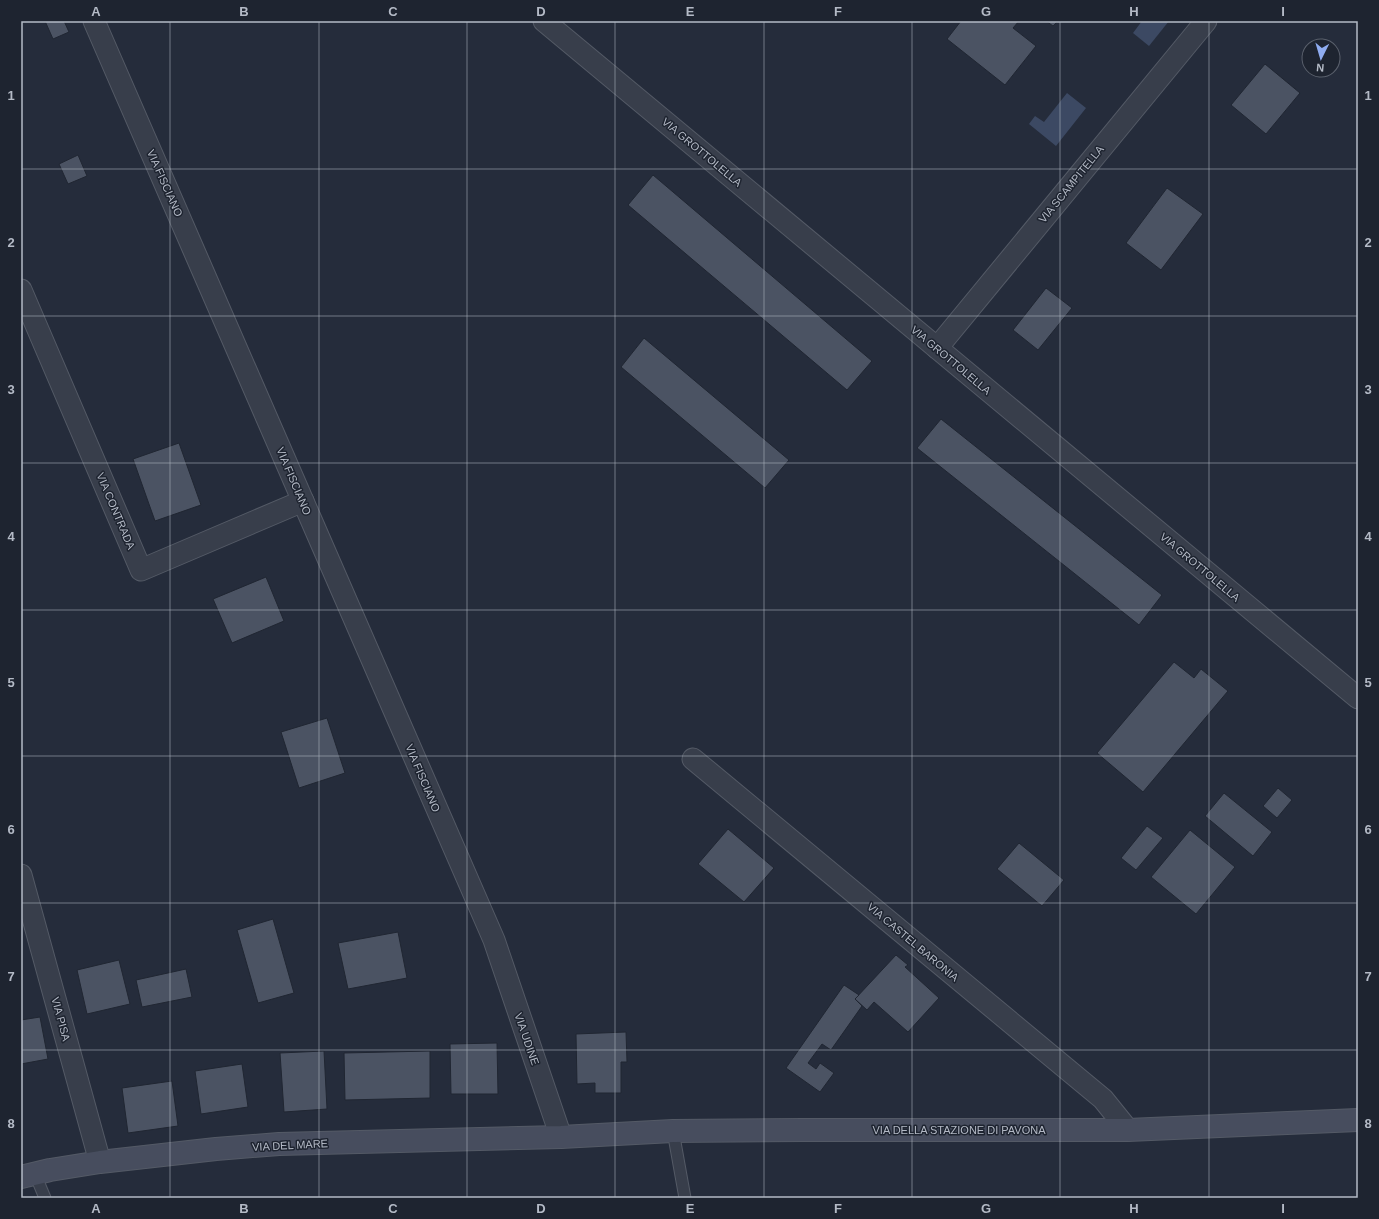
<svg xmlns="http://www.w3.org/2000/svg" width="1379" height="1219" viewBox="0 0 1379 1219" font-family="Arial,sans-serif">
<rect width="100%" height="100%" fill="#252c3b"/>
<g fill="#3c4963">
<path d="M1142,21H1169L1149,46L1133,33Z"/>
<path d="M1067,93L1086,108L1056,146L1029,124L1035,116L1044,122Z"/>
</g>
<g fill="#4b5363" stroke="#202632">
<path d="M45,21H64L69,32L53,39Z"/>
<path d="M961,21H1019L1013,28L1036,46L1005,85L947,39Z"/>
<path d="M1046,21H1058L1053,26Z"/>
<path d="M1265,64L1300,93L1266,134L1231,105Z"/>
<path d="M78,155L87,176L68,184L59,164Z"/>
<path d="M653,175L872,361L847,390L628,205Z"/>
<path d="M1167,188L1203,214L1161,270L1126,243Z"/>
<path d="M1046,288L1072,308L1038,350L1013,330Z"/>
<path d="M644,338L789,460L765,488L621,367Z"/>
<path d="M941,419L1162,595L1139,625L917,448Z"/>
<path d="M179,443L201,505L155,521L133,459Z"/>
<path d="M266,577L284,621L232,643L213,599Z"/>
<path d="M1174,662L1194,678L1201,669L1228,691L1143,792L1097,753Z"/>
<path d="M327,718L345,773L299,788L281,732Z"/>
<path d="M1278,788L1292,800L1277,818L1263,806Z"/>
<path d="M1224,793L1272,832L1253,856L1205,816Z"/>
<path d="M1147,826L1163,838L1136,870L1121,858Z"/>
<path d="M728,829L774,868L744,902L698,864Z"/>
<path d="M1190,830L1235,867L1196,914L1151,877Z"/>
<path d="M1019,843L1064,880L1042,906L997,869Z"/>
<path d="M273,919L294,993L258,1003L237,930Z"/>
<path d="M398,932L407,978L348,989L338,943Z"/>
<path d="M896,955L908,965L905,967L939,998L908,1032L874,1002L867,1010L855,999Z"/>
<path d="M119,960L130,1004L87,1014L77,970Z"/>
<path d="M186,969L192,997L142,1007L136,980Z"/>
<path d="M844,985L859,995L855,999L862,1006L831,1050L822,1044L808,1063L816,1069L820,1063L834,1073L820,1092L786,1068Z"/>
<path d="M40,1017L48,1059L21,1064V1020Z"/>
<path d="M626,1032L627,1062H621V1093H595V1083L577,1084L576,1034Z"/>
<path d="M497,1043L498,1094H451L450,1044Z"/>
<path d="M324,1051L327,1109L284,1112L280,1053Z"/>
<path d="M430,1051V1098L345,1100L344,1053Z"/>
<path d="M242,1064L248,1107L201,1114L195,1071Z"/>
<path d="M172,1081L178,1126L128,1133L122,1088Z"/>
</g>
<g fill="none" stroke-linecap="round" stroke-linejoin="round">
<defs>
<g id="service">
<path d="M673,1131L685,1198"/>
<path d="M35,1174L45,1198"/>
</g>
<g id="minor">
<path d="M94,21L494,940L561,1137"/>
<path d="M544,21L1358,698"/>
<path d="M21,290L141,570L303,501"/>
<path d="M937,348L1206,21"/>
<path d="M693,759L1103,1099L1128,1130"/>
<path d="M21,875L100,1162"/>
</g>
<path id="secondary" d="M21,1177L50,1170L100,1162L216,1149L279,1144L561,1137L673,1131L804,1130H1128L1358,1120"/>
</defs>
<use href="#service" stroke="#545a66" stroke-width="13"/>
<use href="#minor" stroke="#545a66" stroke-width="23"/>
<use href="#secondary" stroke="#545a66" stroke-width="24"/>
<use href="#service" stroke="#383e4b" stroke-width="11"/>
<use href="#minor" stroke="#383e4b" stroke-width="21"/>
<use href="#secondary" stroke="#474d5e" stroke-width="22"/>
</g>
<path fill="none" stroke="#b4bac6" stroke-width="1" stroke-opacity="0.55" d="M170,21V1198M319,21V1198M467,21V1198M615,21V1198M764,21V1198M912,21V1198M1060,21V1198M1209,21V1198M21,169H1358M21,316H1358M21,463H1358M21,610H1358M21,756H1358M21,903H1358M21,1050H1358"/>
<g text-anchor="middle" stroke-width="3" stroke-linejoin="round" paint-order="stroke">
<g font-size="11" fill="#b4bac6" stroke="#1e2430">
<text transform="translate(702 152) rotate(40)" y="4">VIA GROTTOLELLA</text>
<text transform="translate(165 183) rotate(66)" y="4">VIA FISCIANO</text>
<text transform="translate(1071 184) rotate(-51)" y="4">VIA SCAMPITELLA</text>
<text transform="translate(951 360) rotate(40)" y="4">VIA GROTTOLELLA</text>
<text transform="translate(294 481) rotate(67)" y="4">VIA FISCIANO</text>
<text transform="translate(116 511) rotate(67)" y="4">VIA CONTRADA</text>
<text transform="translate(1200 567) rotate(40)" y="4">VIA GROTTOLELLA</text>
<text transform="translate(423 778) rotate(67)" y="4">VIA FISCIANO</text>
<text transform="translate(913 942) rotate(40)" y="4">VIA CASTEL BARONIA</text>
<text transform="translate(61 1019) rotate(75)" y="4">VIA PISA</text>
<text transform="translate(527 1039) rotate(71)" y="4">VIA UDINE</text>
<text x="959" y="1134">VIA DELLA STAZIONE DI PAVONA</text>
<text transform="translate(290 1145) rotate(-3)" y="4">VIA DEL MARE</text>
</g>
</g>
<rect width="1379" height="1219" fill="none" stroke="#1e2430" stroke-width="44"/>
<g transform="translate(1321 58) rotate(185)"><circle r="19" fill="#1e2430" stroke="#5a606c"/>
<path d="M0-3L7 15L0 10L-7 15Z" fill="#8facf0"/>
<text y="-6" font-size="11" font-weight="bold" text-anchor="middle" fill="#b4bac6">N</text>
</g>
<rect x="22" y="22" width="1335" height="1175" fill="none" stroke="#b4bac6" stroke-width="1.5"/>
<g font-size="13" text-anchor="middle" font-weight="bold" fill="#b4bac6">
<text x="96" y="16">A</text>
<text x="244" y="16">B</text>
<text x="393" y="16">C</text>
<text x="541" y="16">D</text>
<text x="690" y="16">E</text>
<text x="838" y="16">F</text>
<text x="986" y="16">G</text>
<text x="1134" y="16">H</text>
<text x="1283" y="16">I</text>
<text x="11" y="100">1</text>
<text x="1368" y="100">1</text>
<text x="11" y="247">2</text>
<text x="1368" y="247">2</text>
<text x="11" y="394">3</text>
<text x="1368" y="394">3</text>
<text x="11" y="541">4</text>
<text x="1368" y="541">4</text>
<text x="11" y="687">5</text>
<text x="1368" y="687">5</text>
<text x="11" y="834">6</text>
<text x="1368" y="834">6</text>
<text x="11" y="981">7</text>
<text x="1368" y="981">7</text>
<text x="11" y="1128">8</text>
<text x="1368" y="1128">8</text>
<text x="96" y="1213">A</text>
<text x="244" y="1213">B</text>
<text x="393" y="1213">C</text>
<text x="541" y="1213">D</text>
<text x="690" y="1213">E</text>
<text x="838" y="1213">F</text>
<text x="986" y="1213">G</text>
<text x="1134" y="1213">H</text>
<text x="1283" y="1213">I</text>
</g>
</svg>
